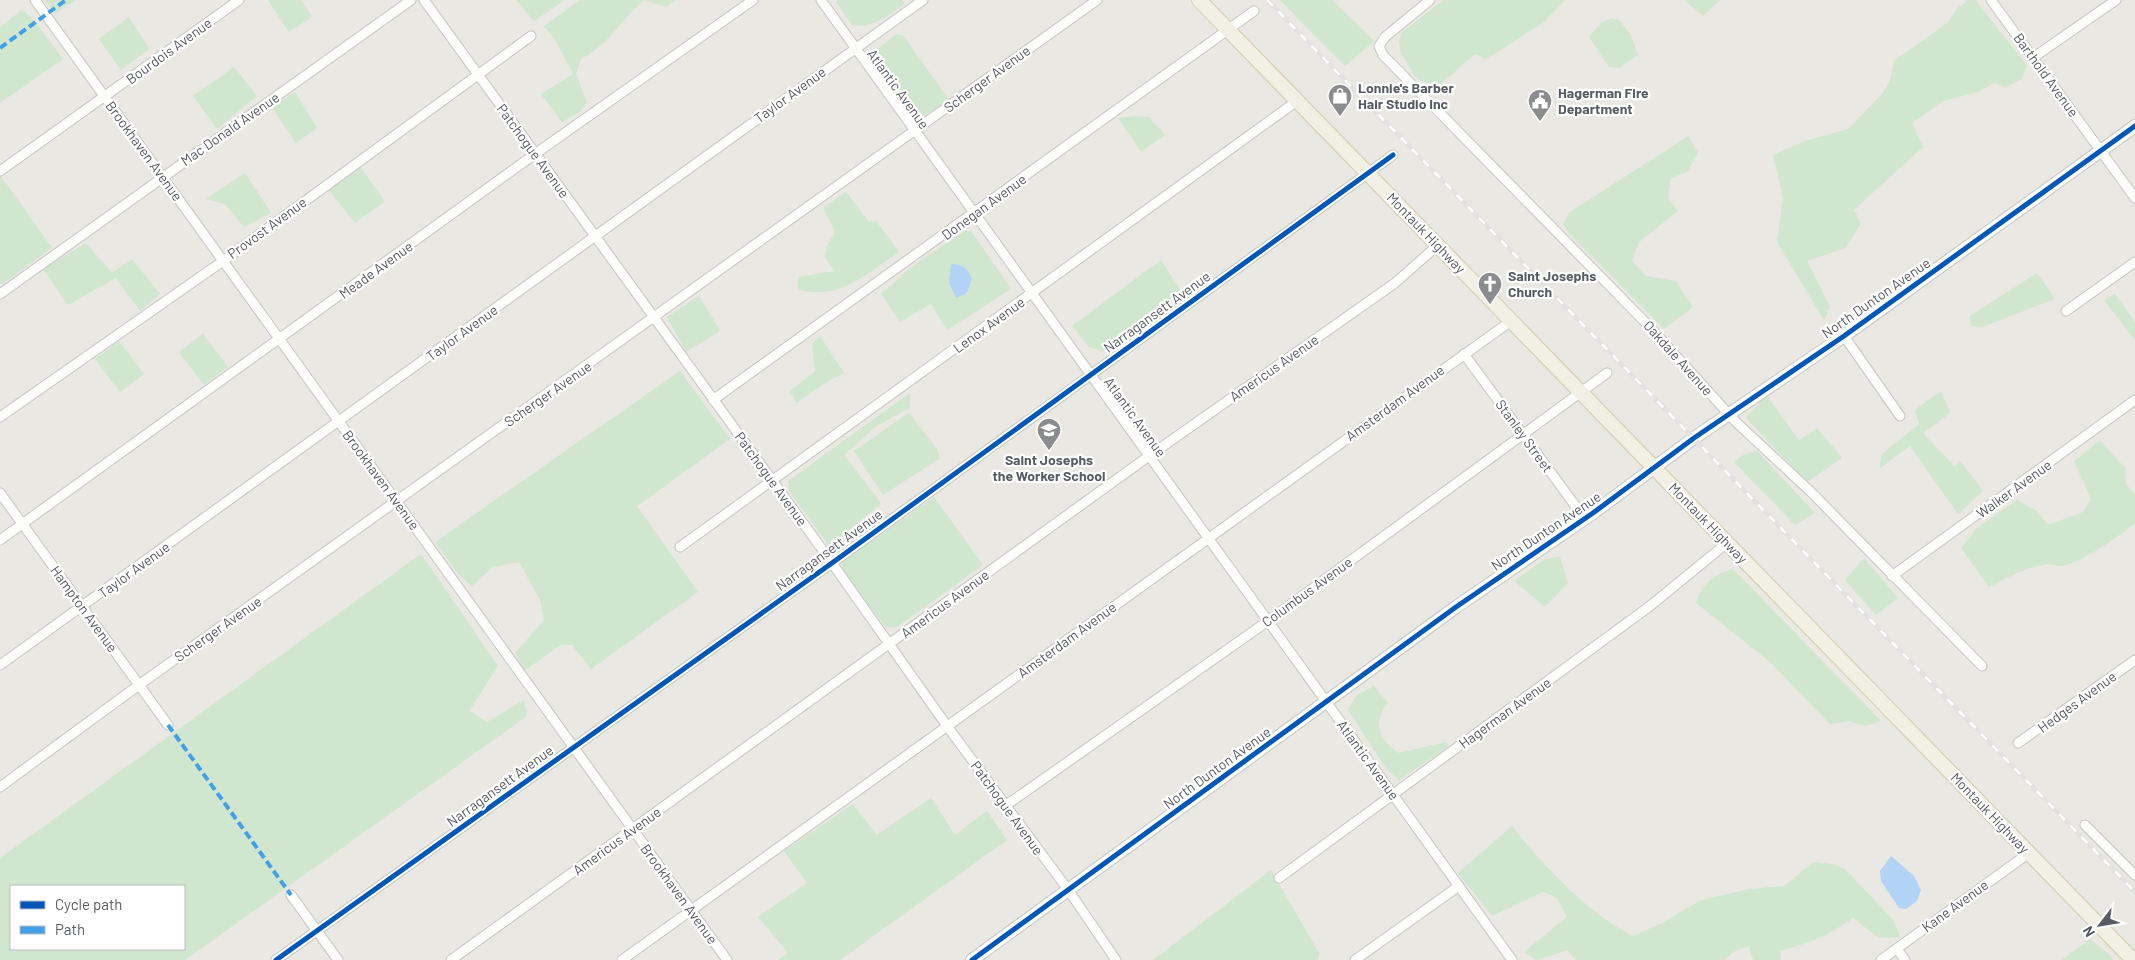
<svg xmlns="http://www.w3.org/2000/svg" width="2135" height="960" viewBox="0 0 2135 960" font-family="Barlow,sans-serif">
<rect width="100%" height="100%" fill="#e9e8e2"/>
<g fill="#d0e6cf" fill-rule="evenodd">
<path d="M45,0H76L55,14Z"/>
<path d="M268,0H301L312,17L289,32Z"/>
<path d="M516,0H565L534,21Z"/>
<path d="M580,0H644C621,20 608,45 581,59L576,74L587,102L580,112L562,122L541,94L573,74L556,41L544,26Z"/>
<path d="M645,0H676L666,7Z"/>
<path d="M838,0H902L905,4C888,15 873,29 852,25L836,2Z"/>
<path d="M1280,0H1332L1374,41L1345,66Z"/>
<path d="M1444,0H1565L1543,23L1486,59L1475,54L1437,87L1417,79L1401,54L1399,42L1402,32Z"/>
<path d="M1684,0H1720L1703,16Z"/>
<path d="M1969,0H1975L2027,65L2022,79L2006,87L1994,83L1978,92L1943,101L1912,123L1923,147L1854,210L1861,223L1845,248L1807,261L1830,307L1824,320L1777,242L1783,197L1773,155L1805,141L1848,129L1883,93L1890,81L1894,61L1947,23L1959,7Z"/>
<path d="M22,10L31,17L63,59L0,103V27Z"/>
<path d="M129,17L149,49L121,70L99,39Z"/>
<path d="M1612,18L1619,20L1631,35L1638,55L1619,68L1609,67L1589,37L1601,23Z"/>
<path d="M897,34L903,35L949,100L931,112L918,117L875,55V51Z"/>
<path d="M234,67L257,96L217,129L193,96Z"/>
<path d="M295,92L317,128L296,143L272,107Z"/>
<path d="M1134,116L1149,117L1165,135L1141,152L1118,118Z"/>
<path d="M1688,136L1698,153L1687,172L1671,178L1668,198L1678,211L1639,242L1632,261L1646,276L1676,281L1693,307L1664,329L1568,232L1563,224L1569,213Z"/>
<path d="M360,167L385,201L355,223L328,189Z"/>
<path d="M245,173L271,213L244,227L225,204L206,199Z"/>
<path d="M0,175L52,248L1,285L0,283Z"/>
<path d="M846,192L869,222L876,221L899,252C867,273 839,302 798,289V277L834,271L825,257L827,246L835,232L823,208Z"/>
<path d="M963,231H971L1011,289L947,330L931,304L900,322L881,294L909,269Z"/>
<path d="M86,243L112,273L132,259L160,294L140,311L116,278L68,305L43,269Z"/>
<path d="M1161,260L1183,294L1103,351L1089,347L1072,326Z"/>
<path d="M2037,273L2055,299L1982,327L1971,326L1970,316Z"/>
<path d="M2115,294L2135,323V340L2104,300Z"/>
<path d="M699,296L720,331L686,352L667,317Z"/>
<path d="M203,334L228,367L204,385L179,352Z"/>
<path d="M820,336L844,373L825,383L797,403L790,391L815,371L812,344Z"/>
<path d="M119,341L144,374L120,392L95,359Z"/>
<path d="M680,371L730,439L637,506L698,592L591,669L572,645H561L524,671L515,653L544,620L540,600L519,562L493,567L472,586L458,574L435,542Z"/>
<path d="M1941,391L1950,413L1923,433L1954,466L1961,462L1983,491L1958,514L1910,446L1880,468L1881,455L1919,424L1915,410Z"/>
<path d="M910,393V407L874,428L844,455L881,503L830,547L789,491L788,481Z"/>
<path d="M1766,395L1799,440L1817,428L1842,458L1807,482L1746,418Z"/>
<path d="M909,413L937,449L940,458L883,495L854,451Z"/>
<path d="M2100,440L2125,468L2126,484L2135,495V523C2121,535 2081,563 2062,566C2057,566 2052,564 2047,564C2026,567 2007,578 1989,587L1961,548L1978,527L2017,500L2037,511L2048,525L2083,512L2091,499L2074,461Z"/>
<path d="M1757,451L1815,513L1795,525L1734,462L1743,455Z"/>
<path d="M934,497L983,565L897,627L890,628L884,625L842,570L843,561Z"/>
<path d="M421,554L498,666L469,711L487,722L524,700L527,716L185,960H0V858ZM11,886H184V949H11Z"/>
<path d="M1560,557L1568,583L1545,607L1514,581L1545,559Z"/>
<path d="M1864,558L1898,598L1876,615L1845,580Z"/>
<path d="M1733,569L1881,721L1865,726L1850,721L1830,724L1770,662L1696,603C1701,585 1715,573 1733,569Z"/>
<path d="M1374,686L1388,703C1372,722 1378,740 1399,753L1446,742L1449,746L1399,780L1387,770L1348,710L1356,696Z"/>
<path d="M931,798L955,835L987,811L1007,840L840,960H778L788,953L758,917L807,883L784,851L853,804L877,835Z"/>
<path d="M1512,826C1543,865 1588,914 1633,936L1662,923L1701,900L1750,889L1784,886L1814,862L1833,864L1845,869L1894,921L1900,937L1879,938L1853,918C1828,936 1809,943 1780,951L1781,960H1753L1749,946L1735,951L1724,960H1576L1567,950L1537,960L1524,952L1567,917L1557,898L1543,892L1492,916L1458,873Z"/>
<path d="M1271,870L1319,953L1318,960H1153Z"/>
<path d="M2090,939L2111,956L2113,960H2062Z"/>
</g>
<g fill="#b3d3f6">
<path d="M951,264C963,264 968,269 972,279L967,293L956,298L949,283Z"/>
<path d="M1891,856L1914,876L1921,890L1917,901L1906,909L1899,908L1881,881L1880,871Z"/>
</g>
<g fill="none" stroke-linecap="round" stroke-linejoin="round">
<defs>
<g id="street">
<path d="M35,0L727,960"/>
<path d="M424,0L832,563L947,726L1069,891L1116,960"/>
<path d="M821,0L1512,960"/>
<path d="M1430,0L1385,37L1379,46L1383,55L1647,324L1736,422L1811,492L1982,666"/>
<path d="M1991,0L2135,198"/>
<path d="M2034,57L2116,0"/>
<path d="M0,171L239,0"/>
<path d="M0,294L411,0"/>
<path d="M2066,311L2135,262"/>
<path d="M1844,336L1900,416"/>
<path d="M1464,354L1585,519"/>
<path d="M713,400L1254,11"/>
<path d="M0,417L223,261L531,36"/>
<path d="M0,493L168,725"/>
<path d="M0,540L535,154L753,0"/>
<path d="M680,547L1297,101"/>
<path d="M1892,576L2135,400"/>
<path d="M0,665L923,0"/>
<path d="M2018,743L2135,660"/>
<path d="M0,787L139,685L1097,0"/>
<path d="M1005,806L1268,621L1607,373"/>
<path d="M2085,825L2135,875"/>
<path d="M1279,878L1650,606L1727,543"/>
<path d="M291,895L338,960"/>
<path d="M1897,949L1905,960"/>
<path d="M276,960L832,563L1393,155"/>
<path d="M451,960L1149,456L1395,283L1438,245"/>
<path d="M622,960L1511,321"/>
<path d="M1355,960L1459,886"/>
<path d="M1881,960L2029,853"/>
</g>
<path id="secondary" d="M972,960L1456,607L1593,513L1694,438L1844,336L2135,126"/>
<path id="primary" d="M1199,0L2133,960"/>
</defs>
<use href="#street" stroke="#c5c6c4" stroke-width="11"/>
<use href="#secondary" stroke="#c6c7c6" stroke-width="14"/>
<use href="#primary" stroke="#d1cbaf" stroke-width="16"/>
<use href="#street" stroke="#fcfcfb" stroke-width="9"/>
<use href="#secondary" stroke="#fcfcfb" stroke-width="12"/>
<use href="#primary" stroke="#f2f0e5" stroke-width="14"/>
<defs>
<path id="rail" d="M1267,0L2135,892"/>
</defs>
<use href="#rail" stroke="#e2e2e1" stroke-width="4.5"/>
<use href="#rail" stroke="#fff" stroke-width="2.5" stroke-dasharray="8" stroke-linecap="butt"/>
<g stroke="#42a1e6" stroke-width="4" stroke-dasharray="8 4" stroke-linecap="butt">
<path d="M0,48L66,0"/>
<path d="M168,725L291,895"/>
</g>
<defs>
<g id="cycleway">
<path d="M276,960L832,563L1393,155"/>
<path d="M972,960L1456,607L1593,513L1694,438L1844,336L2135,126"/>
</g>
</defs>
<use href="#cycleway" stroke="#fff" stroke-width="8"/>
<use href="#cycleway" stroke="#0057b8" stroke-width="5"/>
</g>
<defs>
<symbol id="shop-pin" viewBox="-11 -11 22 30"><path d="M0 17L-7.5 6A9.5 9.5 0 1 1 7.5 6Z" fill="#8b8c8e" stroke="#fff"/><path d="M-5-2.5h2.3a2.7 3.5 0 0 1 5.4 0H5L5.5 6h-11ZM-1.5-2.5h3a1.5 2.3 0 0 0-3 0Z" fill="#fff"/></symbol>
<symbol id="civic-pin" viewBox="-11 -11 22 30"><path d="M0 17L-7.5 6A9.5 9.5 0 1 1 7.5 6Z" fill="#8b8c8e" stroke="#fff"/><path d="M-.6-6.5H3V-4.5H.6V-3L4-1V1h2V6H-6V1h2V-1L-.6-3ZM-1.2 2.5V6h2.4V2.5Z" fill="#fff"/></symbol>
<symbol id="church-pin" viewBox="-11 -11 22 30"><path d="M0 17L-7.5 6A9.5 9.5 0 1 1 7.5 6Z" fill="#8b8c8e" stroke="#fff"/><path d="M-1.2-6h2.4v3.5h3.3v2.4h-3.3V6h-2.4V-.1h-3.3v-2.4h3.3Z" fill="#fff"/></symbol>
<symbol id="school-pin" viewBox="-11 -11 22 30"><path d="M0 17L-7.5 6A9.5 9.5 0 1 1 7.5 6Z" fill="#8b8c8e" stroke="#fff"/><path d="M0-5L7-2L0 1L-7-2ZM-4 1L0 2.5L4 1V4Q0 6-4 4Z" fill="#fff"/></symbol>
</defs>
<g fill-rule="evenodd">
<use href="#shop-pin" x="1326" y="82" width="28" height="38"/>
<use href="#civic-pin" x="1526" y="87" width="28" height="38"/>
<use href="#church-pin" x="1476" y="270" width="28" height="38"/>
<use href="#school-pin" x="1035" y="416" width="28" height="38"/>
</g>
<g text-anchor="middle" stroke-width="4.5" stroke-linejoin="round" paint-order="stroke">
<g font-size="14" fill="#585b61" stroke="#fff">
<text transform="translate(169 51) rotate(-36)" y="5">Bourdois Avenue</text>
<text transform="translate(2046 75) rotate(54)" y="5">Barthold Avenue</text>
<text transform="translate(987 79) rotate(-36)" y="5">Scherger Avenue</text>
<text transform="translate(898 89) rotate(54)" y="5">Atlantic Avenue</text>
<text transform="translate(790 95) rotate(-36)" y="5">Taylor Avenue</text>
<text transform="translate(230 129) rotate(-35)" y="5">Mac Donald Avenue</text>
<text transform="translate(144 151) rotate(54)" y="5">Brookhaven Avenue</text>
<text transform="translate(533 151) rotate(54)" y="5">Patchogue Avenue</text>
<text transform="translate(984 207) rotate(-36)" y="5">Donegan Avenue</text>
<text transform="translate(267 228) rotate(-36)" y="5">Provost Avenue</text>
<text transform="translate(1426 233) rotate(46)" y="5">Montauk Highway</text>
<text transform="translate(376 270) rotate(-36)" y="5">Meade Avenue</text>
<text transform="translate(1876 298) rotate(-35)" y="5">North Dunton Avenue</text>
<text transform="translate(1157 312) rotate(-36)" y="5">Narragansett Avenue</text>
<text transform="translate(989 325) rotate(-36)" y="5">Lenox Avenue</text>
<text transform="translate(462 333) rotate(-36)" y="5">Taylor Avenue</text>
<text transform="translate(1678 358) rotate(48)" y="5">Oakdale Avenue</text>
<text transform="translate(1274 368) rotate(-35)" y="5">Americus Avenue</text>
<text transform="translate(548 394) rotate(-35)" y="5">Scherger Avenue</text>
<text transform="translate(1395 403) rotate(-36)" y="5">Amsterdam Avenue</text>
<text transform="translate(1135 417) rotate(54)" y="5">Atlantic Avenue</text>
<text transform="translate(1524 436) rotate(54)" y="5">Stanley Street</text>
<text transform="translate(771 479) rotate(54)" y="5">Patchogue Avenue</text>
<text transform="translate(381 480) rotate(54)" y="5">Brookhaven Avenue</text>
<text transform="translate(2014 489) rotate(-36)" y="5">Walker Avenue</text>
<text transform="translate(1708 523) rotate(46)" y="5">Montauk Highway</text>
<text transform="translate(1546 531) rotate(-34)" y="5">North Dunton Avenue</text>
<text transform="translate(829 550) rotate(-36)" y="5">Narragansett Avenue</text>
<text transform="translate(134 570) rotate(-36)" y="5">Taylor Avenue</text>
<text transform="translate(1307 592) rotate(-36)" y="5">Columbus Avenue</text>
<text transform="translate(945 604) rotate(-36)" y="5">Americus Avenue</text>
<text transform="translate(84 609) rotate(54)" y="5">Hampton Avenue</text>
<text transform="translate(218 629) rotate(-35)" y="5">Scherger Avenue</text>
<text transform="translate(1067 640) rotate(-36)" y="5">Amsterdam Avenue</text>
<text transform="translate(2077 702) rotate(-36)" y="5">Hedges Avenue</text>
<text transform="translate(1505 713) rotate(-36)" y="5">Hagerman Avenue</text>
<text transform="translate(1368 760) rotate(54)" y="5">Atlantic Avenue</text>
<text transform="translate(1217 768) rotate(-36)" y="5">North Dunton Avenue</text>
<text transform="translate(500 786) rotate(-36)" y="5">Narragansett Avenue</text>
<text transform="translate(1007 808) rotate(54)" y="5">Patchogue Avenue</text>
<text transform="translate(1990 813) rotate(46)" y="5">Montauk Highway</text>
<text transform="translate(617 841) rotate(-36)" y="5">Americus Avenue</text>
<text transform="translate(679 894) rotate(54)" y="5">Brookhaven Avenue</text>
<text transform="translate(1955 906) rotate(-36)" y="5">Kane Avenue</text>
</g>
<g font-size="14" font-weight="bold" fill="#585b61" stroke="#fff" text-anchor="start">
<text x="1358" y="93">Lonnie's Barber<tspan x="1358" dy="16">Hair Studio Inc</tspan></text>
<text x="1558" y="98">Hagerman Fire<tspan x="1558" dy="16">Department</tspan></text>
<text x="1508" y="281">Saint Josephs<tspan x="1508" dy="16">Church</tspan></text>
<text x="1049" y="465" text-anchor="middle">Saint Josephs<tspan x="1049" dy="16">the Worker School</tspan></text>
</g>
</g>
<rect x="10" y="885" width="175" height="65" fill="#ffffff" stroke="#bcbdc0"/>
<rect x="20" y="901" width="25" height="8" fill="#0057b8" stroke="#bcbdc0"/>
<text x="55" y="910" font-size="15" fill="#585b61">Cycle path</text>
<rect x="20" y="926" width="25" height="8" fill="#42a1e6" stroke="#bcbdc0"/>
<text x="55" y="935" font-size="15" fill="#585b61">Path</text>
<g transform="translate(2100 925) rotate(239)" stroke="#ffffff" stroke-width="4" paint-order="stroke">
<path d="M0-4L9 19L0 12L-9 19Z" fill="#585b61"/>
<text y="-8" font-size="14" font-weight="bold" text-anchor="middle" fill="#585b61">N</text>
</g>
</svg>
